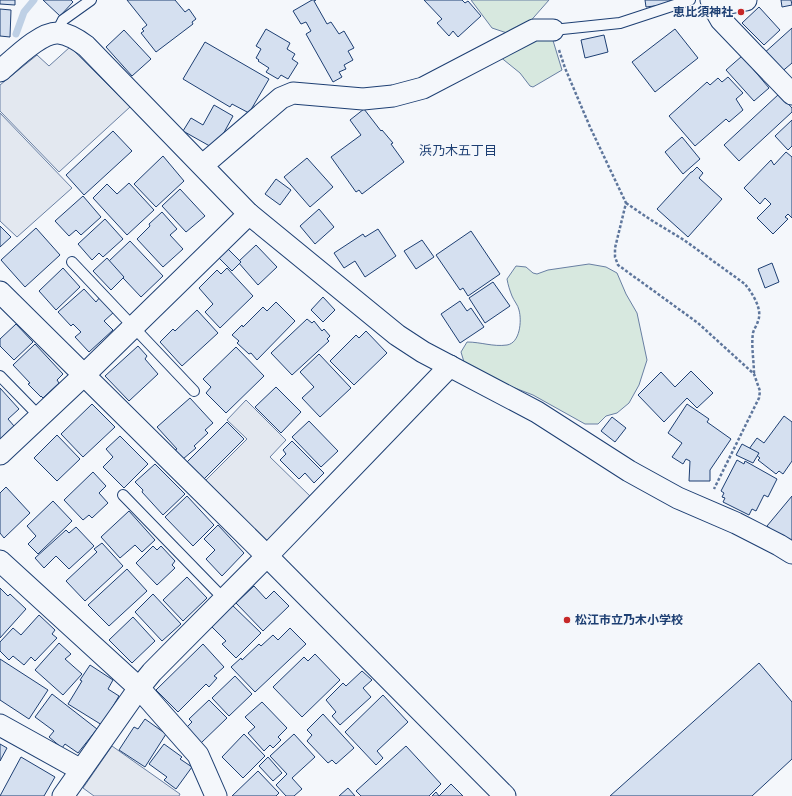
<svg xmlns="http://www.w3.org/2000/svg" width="792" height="796" viewBox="0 0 792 796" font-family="'Alegreya Sans','Noto Sans JP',sans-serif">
<rect width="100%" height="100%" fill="#f4f7fb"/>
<g fill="#d7e8df" stroke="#687fa3">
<path d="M471,0H549L527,25L507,33L492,28Z"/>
<path d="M551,34L562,70L533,87L530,86L520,73L499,56Z"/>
<path d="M589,264L606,267L617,273L626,294L637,313L647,360L639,385L629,403L617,413L606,416L598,424H585L533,395L476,373L464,362L461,352L467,342C481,342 493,347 507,345C520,343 522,321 519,310C518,305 514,301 512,296C510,291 508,285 507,279L516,266L526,267L533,273L537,274L548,270Z"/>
</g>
<g fill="#e3e8f0" stroke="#687fa3">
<path d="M70,47L130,107L59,172L0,111V85L37,55L49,66Z"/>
<path d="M0,113L72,188L17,237L0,221Z"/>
<path d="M246,400L286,440L270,457L312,498L266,544L203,483L247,439L227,420Z"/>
<path d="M112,746L180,794L179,796H94L83,788Z"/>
</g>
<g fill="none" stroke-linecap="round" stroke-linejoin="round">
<path stroke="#bed0e5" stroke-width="7" d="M16,34L24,12L34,0"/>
</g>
<g fill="#d5e0f0" stroke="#1d3f73">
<path d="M0,0H15V5L0,4Z"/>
<path d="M43,0H71L73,2L60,16Z"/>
<path d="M127,0H175L185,12L189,9L196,19L192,22L193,24L156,52L141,33L144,31L142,29L147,25Z"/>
<path d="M312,0H316L314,1L327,24L331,22L339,34L344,31L354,48L348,51L353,60L344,65L346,69L339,72L342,77L333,82L306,34L311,31L306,22L301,24L293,11Z"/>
<path d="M424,0H462L465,3L468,1L481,16L458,37L453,31L449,36L437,23L442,19Z"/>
<path d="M645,0H670V4L646,7Z"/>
<path d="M781,0H791L792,5L782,7Z"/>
<path d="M759,7L780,30L764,45L742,23Z"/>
<path d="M0,9L11,10L10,37L0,36Z"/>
<path d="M792,28V63L779,74L762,55Z"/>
<path d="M266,29L290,43L287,49L295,54L292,59L298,63L288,79L281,75L278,79L266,72L269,68L258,61L259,60L256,58L261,49L256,46Z"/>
<path d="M675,29L698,58L655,92L632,62Z"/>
<path d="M124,30L151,59L132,76L106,47Z"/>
<path d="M604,35L608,52L585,58L581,40Z"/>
<path d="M205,42L269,79L249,113L232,104L230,107L183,79Z"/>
<path d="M742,56L769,88L754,101L726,70Z"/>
<path d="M728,77L743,93L736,99L743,110L729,122L726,119L695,146L669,116L707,82L710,85L718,78L722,82Z"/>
<path d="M779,94L792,108V112L739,161L724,145Z"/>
<path d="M214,105L233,116L215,149L183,131L191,118L203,125Z"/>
<path d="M364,109L381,131L382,130L393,143L391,144L404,162L362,194L359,190L356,192L331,157L361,135L350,120Z"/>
<path d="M792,120V146L788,150L775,136Z"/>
<path d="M113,131L132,151L84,195L66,175Z"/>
<path d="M682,137L700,159L683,174L665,152Z"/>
<path d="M786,152L792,157V218L788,214L785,217L788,219L773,234L757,218L771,204L765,198L760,204L744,188L771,160L774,165Z"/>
<path d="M163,156L184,181L156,207L134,184Z"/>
<path d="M307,158L333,187L310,207L284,177Z"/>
<path d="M697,167L703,173L699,178L722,199L688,237L657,209L691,172H692Z"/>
<path d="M276,179L291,190L280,205L265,194Z"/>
<path d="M129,183L154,210L127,235L93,198L107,184L117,194Z"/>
<path d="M180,189L205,216L186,232L162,206Z"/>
<path d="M83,196L101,217L81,235L76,230L69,236L55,221Z"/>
<path d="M319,209L334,227L315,244L300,226Z"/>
<path d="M162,212L177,229L170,235L183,249L163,267L137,239L150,226L149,224Z"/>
<path d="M105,219L123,239L103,257L99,253L92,260L78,244Z"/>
<path d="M0,226L11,237L0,247Z"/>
<path d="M36,228L60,255L25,287L1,260Z"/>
<path d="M378,229L396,256L365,277L355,261L344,268L334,253L363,234L365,237Z"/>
<path d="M471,231L500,274L468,296L463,288L460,290L436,255Z"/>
<path d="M422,240L434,257L416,269L404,251Z"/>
<path d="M130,241L163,276L141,297L108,262Z"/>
<path d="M256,245L277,267L258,285L238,262Z"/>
<path d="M228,249L241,262L232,271L219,258Z"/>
<path d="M107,258L124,277L111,290L93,271Z"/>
<path d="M772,263L779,282L765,288L758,269Z"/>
<path d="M63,268L80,287L56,310L39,291Z"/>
<path d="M227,268L253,296L220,328L205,312L213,304L199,288L217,270L221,274Z"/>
<path d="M493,282L510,306L485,323L469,298Z"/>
<path d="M84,289L96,302L100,297L114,312L104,321L113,330L89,352L75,337L81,332L73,324L71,326L58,312Z"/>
<path d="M323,297L335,310L323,322L311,310Z"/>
<path d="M460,301L467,311L471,308L484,327L460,343L441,314Z"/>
<path d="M276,302L295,321L257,360L251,353L249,354L237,343L239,341L232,335L242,325L243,327L263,307L267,311Z"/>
<path d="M197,310L218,333L182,366L160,342L173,329L175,331Z"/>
<path d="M307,319L312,323L314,321L322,331L324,329L330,336L327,339L329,341L292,375L271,353Z"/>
<path d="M16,324L33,342L14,360L0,346V339Z"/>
<path d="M366,331L387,353L354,385L330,361L356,335L359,338Z"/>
<path d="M35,344L63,374L57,380L59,383L43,398L41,396V397L28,384L30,383L13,365Z"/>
<path d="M138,346L147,356L145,359L158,374L129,401L105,376Z"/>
<path d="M236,347L264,376L226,413L206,393L211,387L203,379Z"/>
<path d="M319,354L351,388L320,417L302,398L314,387L300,372Z"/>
<path d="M691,371L713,393L697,408L687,398L664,422L638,395L661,372L675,387Z"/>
<path d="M276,387L301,412L281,433L255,407Z"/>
<path d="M0,388L19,409L8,419L14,426L0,439Z"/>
<path d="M190,398L213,423L205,430L208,433L194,446L196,448L183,459L175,450L177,449L157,427Z"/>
<path d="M92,404L115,427L83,457L61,434Z"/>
<path d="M687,404L709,419L707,422L731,439L710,470V481H689L690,461L686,459L683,464L672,457L682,443L668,433Z"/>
<path d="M784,416L792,422V461L783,474L779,471L776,474L758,460L760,458L749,449L757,438L764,443Z"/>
<path d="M612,417L626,428L615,442L601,431Z"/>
<path d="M309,421L338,451L321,467L292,437Z"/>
<path d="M227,422L244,439L203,480L186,463Z"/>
<path d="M57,435L80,459L57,481L34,458Z"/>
<path d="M120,436L148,464L124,488L103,467L113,457L106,449Z"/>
<path d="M292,441L324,473L314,483L305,473L299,479L280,460L286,454L283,450Z"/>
<path d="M742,444L759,453L753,463L736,455Z"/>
<path d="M737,460L744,464L745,461L777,479L768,497L764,495L756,511L752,509L749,515L723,502L725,498L722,497L724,493L721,491Z"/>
<path d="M155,464L185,494L163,515L142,492L143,490L135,482Z"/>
<path d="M93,472L106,486L99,493L108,503L92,518L89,515L83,520L64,500Z"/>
<path d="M6,487L30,513L4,538L0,533V493Z"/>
<path d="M187,496L214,525L193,546L165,517Z"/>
<path d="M792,496V541L787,542L767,526Z"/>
<path d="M53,501L72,521L38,554L28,544L36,536L27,526Z"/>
<path d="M129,511L155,540L142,552L135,545L120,558L101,537Z"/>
<path d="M218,525L244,553L222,576L206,559L215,550L204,539Z"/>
<path d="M76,527L94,546L69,569L56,556L44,568L35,558L66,530L69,533Z"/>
<path d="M102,543L123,566L85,601L66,581L97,552L94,549Z"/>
<path d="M153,546L157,550L161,546L175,561L172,565L175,568L157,585L136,563Z"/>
<path d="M127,569L147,591L109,626L88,605Z"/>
<path d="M187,577L207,598L183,621L163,600Z"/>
<path d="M254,586L266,599L274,591L289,606L263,631L236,603Z"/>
<path d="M0,588L8,596L10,594L26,609L0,638Z"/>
<path d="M153,594L181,624L162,641L135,612Z"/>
<path d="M230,603L261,633L236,658L222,644L226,641L209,624Z"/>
<path d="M39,615L55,630L52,634L57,638L35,661L31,657L24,665L13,656L9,660L0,651V642L13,628L21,635Z"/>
<path d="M133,617L155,641L132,663L109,640Z"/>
<path d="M290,628L306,644L255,692L231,667L241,658L242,660L259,644L261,646L273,635L278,640Z"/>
<path d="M59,643L71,654L65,659L82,674L63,695L35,670Z"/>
<path d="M203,644L224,667L214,676L217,678L209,687L206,684L178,712L156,690Z"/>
<path d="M315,654L340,680L302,717L273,687L304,657L308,661Z"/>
<path d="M0,659L48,690L29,719L0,700Z"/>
<path d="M759,663L792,702V759L752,796H610Z"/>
<path d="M90,665L113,680L108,689L119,696L102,725L68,704L82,681L80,680Z"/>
<path d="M362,671L372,680L363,688L371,697L340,725L332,716L336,712L326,700L343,683L346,686Z"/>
<path d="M235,676L252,694L229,716L212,698Z"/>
<path d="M52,694L97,729L78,753L65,744L62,748L49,737L54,731L35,717Z"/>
<path d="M383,695L408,722L377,751L383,758L376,765L345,732Z"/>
<path d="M209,700L227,718L201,743L186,728L192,722L189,719Z"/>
<path d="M262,702L287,728L278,737L281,740L273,748L270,745L264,751L248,733L255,727L245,717Z"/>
<path d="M323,714L354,748L336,764L332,760L328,763L307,741L312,735L307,730Z"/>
<path d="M145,719L166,734L145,767L119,750L134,727L138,729Z"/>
<path d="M244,734L265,756L243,778L222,757Z"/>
<path d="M294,734L315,757L292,778L302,789L294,796H286L276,785L287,774L270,756Z"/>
<path d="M0,744L7,748L0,761Z"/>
<path d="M164,744L182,757L180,759L192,767L176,789L164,780L167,777L149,764Z"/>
<path d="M406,746L441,784L429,796H361L356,791Z"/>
<path d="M21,757L55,777L44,796H0Z"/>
<path d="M268,757L282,773L273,781L259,766Z"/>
<path d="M258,771L279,793L276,796H232Z"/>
<path d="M451,784L463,796H432L436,792L439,796Z"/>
<path d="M348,788L355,796H339Z"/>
</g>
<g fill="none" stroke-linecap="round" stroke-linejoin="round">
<defs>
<g id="lane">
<path d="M553,30L620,23L690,0"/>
<path d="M58,33L60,26L63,20L91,0"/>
<path d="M72,262L194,391"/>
<path d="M0,376L40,417"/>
<path d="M123,495L224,599"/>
</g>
<g id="street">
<path d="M711,0L713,6L721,20L792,94"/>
<path d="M713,6L746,0"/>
<path d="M0,71C13,60 41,31 59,33C69,34 78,40 86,46L249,214"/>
<path d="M203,165L281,98L293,93L363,99L393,96L423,88L534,30H553"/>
<path d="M0,292L267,556L505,796"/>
<path d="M0,454L83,376L249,214L397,335L423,352L537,412L629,471L678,498L736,523L779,545L792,553"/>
<path d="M0,561L139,688L198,755L216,796"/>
<path d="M0,725L81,770"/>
<path d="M63,796L139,688L152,672L267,556L450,366"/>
</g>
</defs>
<use href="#lane" stroke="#1d3f73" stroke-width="12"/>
<use href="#street" stroke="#1d3f73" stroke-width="23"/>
<g stroke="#5e769c" stroke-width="2.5" stroke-dasharray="3 2" stroke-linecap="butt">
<path d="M559,50L565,68L590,127L626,203L615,248V257L618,265L698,323L754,374L760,391L759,398L714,489"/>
<path d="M626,203L651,220L684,240L745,284C752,293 763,309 758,321C757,325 754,329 753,333C751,346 754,361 754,374"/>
</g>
<use href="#lane" stroke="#f4f7fb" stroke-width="10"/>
<use href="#street" stroke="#f4f7fb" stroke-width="21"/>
</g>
<g fill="#c62828" stroke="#f4f7fb" stroke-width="1.5">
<circle cx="741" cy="12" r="4"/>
<circle cx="567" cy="620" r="4"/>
</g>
<g text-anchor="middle" stroke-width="3" stroke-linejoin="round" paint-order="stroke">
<g font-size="12" font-weight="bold" fill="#1d3f73" stroke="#f4f7fb" text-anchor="end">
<text x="733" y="16">恵比須神社</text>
<text x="575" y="624" text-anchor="start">松江市立乃木小学校</text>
</g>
<g font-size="13" fill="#1d3f73" stroke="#f4f7fb">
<text x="458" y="155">浜乃木五丁目</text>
</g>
</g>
</svg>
